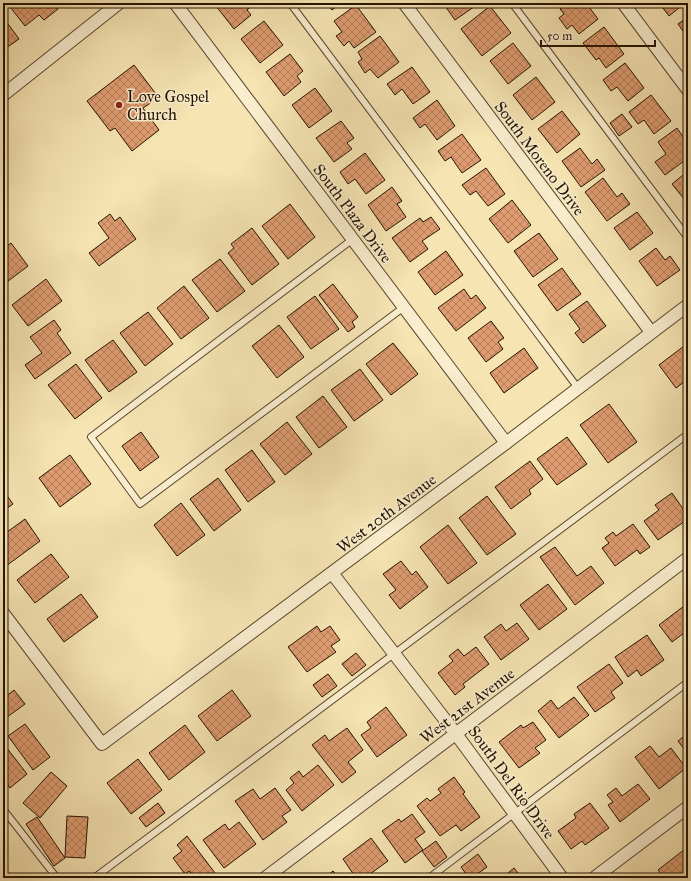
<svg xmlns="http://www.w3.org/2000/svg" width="691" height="881" viewBox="0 0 691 881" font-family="'IM FELL Great Primer',serif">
<defs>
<pattern id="building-cross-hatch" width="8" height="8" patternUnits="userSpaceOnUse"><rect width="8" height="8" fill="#de9c70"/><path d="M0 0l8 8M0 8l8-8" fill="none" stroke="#b47e5a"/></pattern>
</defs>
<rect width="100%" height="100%" fill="#f6e4b3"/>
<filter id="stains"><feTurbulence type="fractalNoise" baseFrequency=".005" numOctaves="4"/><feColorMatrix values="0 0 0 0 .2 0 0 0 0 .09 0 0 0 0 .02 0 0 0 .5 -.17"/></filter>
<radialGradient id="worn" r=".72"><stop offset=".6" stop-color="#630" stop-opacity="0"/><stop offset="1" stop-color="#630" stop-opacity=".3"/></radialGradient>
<g fill="url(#building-cross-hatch)" stroke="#241301">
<path d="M7,3H53L58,9L44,20L39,15L25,26Z"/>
<path d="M220,3H253L254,4L247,10L251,15L234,29L216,6Z"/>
<path d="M326,3H341L332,10Z"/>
<path d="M443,3H477L478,4L455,20Z"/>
<path d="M569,3H586L598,19L579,34L572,25L567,29L559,18L564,14L560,9Z"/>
<path d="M659,3H685L669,16Z"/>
<path d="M356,5L376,32L354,48L349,41L344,46L336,36L342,32L334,21Z"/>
<path d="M490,6L511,33L482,56L461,29Z"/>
<path d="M3,17L19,39L6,48L3,44Z"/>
<path d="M688,17V38L678,24Z"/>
<path d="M264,21L283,45L260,63L241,39Z"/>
<path d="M604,27L624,54L606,68L599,58L596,60L583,43Z"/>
<path d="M380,36L399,62L378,78L370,69L365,73L358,62L362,59L358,52Z"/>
<path d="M513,43L531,66L508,84L490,61Z"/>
<path d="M290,54L303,71L297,76L301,82L284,96L266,72Z"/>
<path d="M625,63L644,88L628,101L617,87L611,91L603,80Z"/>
<path d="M134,65L156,94L150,99L152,102L143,108L159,130L132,151L115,128L110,131L87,101Z"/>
<path d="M412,67L430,92L413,104L402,89L395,95L387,84Z"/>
<path d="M536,77L555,102L532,120L513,95Z"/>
<path d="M315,88L332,111L309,128L292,105Z"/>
<path d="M651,95L671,121L654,134L644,120L638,124L629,112Z"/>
<path d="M437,100L455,126L437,140L425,124L420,128L413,118Z"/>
<path d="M562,111L580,134L557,153L538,129Z"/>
<path d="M622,114L632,127L619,136L610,123Z"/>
<path d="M341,121L354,138L347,143L352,149L334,162L316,138Z"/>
<path d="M677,128L688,144V158L665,175L655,162L666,154L658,142Z"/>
<path d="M462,134L481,160L462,173L451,157L445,161L438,151Z"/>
<path d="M580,148L592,164L597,159L605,170L581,187L562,161Z"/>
<path d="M365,153L385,180L366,194L355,179L348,184L340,172Z"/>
<path d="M486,168L505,194L488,206L476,191L470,195L462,185Z"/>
<path d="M688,171V204L672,184Z"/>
<path d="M603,178L617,197L622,193L630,204L607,221L585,192Z"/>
<path d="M392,187L402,201L397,204L406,217L386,231L368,205Z"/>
<path d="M512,200L531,225L508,243L489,219Z"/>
<path d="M290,204L315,237L288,259L262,226Z"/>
<path d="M637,212L653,233L630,250L614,228Z"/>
<path d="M110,214L115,221L120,217L136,239L99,266L89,253L109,238L98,223Z"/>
<path d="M431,217L440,229L422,241L428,249L410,262L392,238L420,218L423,222Z"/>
<path d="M252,228L279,264L252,285L228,253L234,248L231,244Z"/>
<path d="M539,233L558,259L533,277L514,251Z"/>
<path d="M11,243L28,266L3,285V249Z"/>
<path d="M656,248L665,260L670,256L680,270L657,286L639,261Z"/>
<path d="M446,251L463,275L435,295L418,272Z"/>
<path d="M220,259L245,291L217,312L192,280Z"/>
<path d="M562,268L581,294L557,311L538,285Z"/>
<path d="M46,279L62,301L28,326L12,305Z"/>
<path d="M333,284L358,317L352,322L355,327L348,332L319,295Z"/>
<path d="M184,286L209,318L181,339L157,308Z"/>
<path d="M464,289L471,299L476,295L486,308L456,331L438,308Z"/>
<path d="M315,296L339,329L311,349L287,317Z"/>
<path d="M587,301L606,326L583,343L575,333L580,329L569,314Z"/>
<path d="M148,312L173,344L145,366L120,333Z"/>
<path d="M54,320L61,330L57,333L71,353L35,379L25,365L42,353L30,337Z"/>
<path d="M491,321L504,338L498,342L503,349L486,362L468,338Z"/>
<path d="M279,325L304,357L277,378L252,346Z"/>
<path d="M113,340L137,372L109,392L85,360Z"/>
<path d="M393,343L418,374L391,395L366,364Z"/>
<path d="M688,343V379L676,388L659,365Z"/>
<path d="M524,348L538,368L504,393L490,373Z"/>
<path d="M76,364L102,398L75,419L48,385Z"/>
<path d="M360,369L383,400L354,421L331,390Z"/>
<path d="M323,396L347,427L319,448L296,417Z"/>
<path d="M609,404L637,442L608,463L580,425Z"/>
<path d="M287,422L312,454L285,475L260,444Z"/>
<path d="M141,432L159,457L140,471L122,446Z"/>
<path d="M567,437L587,464L557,485L537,459Z"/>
<path d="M252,450L275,482L248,502L225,470Z"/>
<path d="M70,455L91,484L60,507L39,478Z"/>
<path d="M530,461L543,479L529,490L531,494L511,509L495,487Z"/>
<path d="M218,478L241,510L214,531L190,499Z"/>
<path d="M3,490L13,504L3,511Z"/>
<path d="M672,493L688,516V519L658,540L644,521L659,510L655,505Z"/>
<path d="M487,496L516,534L487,555L459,518Z"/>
<path d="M181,503L205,535L177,556L154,525Z"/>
<path d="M25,519L40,541L6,566L3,561V535Z"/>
<path d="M633,524L650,547L640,554L637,550L615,566L602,548L609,543L605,538L613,532L616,536Z"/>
<path d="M448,525L477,563L448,584L420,547Z"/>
<path d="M555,547L577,576L591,566L604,583L575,605L540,557Z"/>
<path d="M51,554L69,577L35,603L17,580Z"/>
<path d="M401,561L412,575L416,571L428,587L400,609L389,595L396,590L383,574Z"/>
<path d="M548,584L567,609L539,630L520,605Z"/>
<path d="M81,594L98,617L64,642L47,619Z"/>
<path d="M688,603V630L672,642L659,625Z"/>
<path d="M517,623L529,639L501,660L484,637L501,624L506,631Z"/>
<path d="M317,626L321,632L330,626L340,640L331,646L336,652L307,672L288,647Z"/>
<path d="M647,635L664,660L641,676L637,670L628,677L615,657Z"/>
<path d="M476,647L489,664L463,684L465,687L455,695L438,673L453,661L449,656L458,649L464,656Z"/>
<path d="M356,653L366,665L352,676L342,664Z"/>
<path d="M609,664L623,683L611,692L615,698L595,712L577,687Z"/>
<path d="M328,674L337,686L322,697L313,685Z"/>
<path d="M14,690L25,704L3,720V697L4,698Z"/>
<path d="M232,690L251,716L217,741L198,716Z"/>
<path d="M574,697L589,715L559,738L538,711L551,700L558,709Z"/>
<path d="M386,707L407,735L377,757L361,735L371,728L367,722Z"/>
<path d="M533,722L546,740L535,748L540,753L519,768L499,742L521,725L523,728Z"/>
<path d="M25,724L50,757L33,770L8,736Z"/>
<path d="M185,725L205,752L169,780L149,753Z"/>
<path d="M347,728L363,750L348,762L356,772L342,783L312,745L325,735L329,741Z"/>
<path d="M688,733V754L678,741Z"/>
<path d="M3,743L27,774L10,788L3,779Z"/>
<path d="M650,746L659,757L671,748L686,768L659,789L635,757Z"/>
<path d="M138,759L162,790L131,814L107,783Z"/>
<path d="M318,765L334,785L302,811L286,790L294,783L290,778L299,771L303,777Z"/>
<path d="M51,772L67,786L40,818L23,803Z"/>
<path d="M454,777L465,792L463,794L480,817L461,831L456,825L440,836L417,806L427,798L430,801L441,793L438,789Z"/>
<path d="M638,784L650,799L620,822L608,805L613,802L607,795L616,788L622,796Z"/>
<path d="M275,788L291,810L282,816L287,822L263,840L235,801L253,789L260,799Z"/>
<path d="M158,803L165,813L146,827L139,818Z"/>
<path d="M590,803L609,828L585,845L582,841L571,849L558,831L576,818L574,814Z"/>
<path d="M412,814L425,832L415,839L423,850L405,863L382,831L399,819L401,822Z"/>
<path d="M67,816L88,817L85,858L65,857Z"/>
<path d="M37,817L65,858L54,866L26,824Z"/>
<path d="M239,822L256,844L224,868L203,840L225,824L229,830Z"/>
<path d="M187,836L215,873L209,878H195L189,871L185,874L173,858L182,851L177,845Z"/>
<path d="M371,838L388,861L370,874L373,878H356L343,859Z"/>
<path d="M436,841L447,857L434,867L422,851Z"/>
<path d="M685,849L688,853V878H664L658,870Z"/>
<path d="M478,854L487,867L472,878H469L461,867Z"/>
<path d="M514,868L522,878H502Z"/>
<path d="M333,871L339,878H324Z"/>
</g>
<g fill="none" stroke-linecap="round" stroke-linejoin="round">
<defs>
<g id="lane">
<path d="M290,3L578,388"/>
<path d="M512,3L688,238"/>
<path d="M353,239L91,437L140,504L404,307"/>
<path d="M3,809L57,878"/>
<path d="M94,878L688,434"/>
<path d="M429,878L688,682"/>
</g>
<g id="street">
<path d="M175,3L506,443"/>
<path d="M404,3L651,332"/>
<path d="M623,3L688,90"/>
<path d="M3,95L119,3"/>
<path d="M332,573L456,734L562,878"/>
<path d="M3,613L102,744L506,443L688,305"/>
<path d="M265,878L688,558"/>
<path d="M594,878L688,807"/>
</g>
</defs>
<use href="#lane" stroke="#58472e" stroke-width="8"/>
<use href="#street" stroke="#58472e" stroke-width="14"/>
<use href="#lane" stroke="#f9edce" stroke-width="6"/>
<use href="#street" stroke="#f9edce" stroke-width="12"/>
</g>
<circle fill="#8f2418" stroke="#f9edce" stroke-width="1.5" cx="119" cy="105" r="4"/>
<g text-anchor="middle" stroke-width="3" stroke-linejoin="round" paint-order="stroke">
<g font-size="16" fill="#241301" stroke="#f9edce" text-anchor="start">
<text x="127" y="102">Love Gospel<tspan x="127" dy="18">Church</tspan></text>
</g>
<g font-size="16" fill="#241301" stroke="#f9edce">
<text transform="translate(540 158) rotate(53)" y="6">South Moreno Drive</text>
<text transform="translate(353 213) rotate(53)" y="6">South Plaza Drive</text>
<text transform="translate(386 513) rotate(-37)" y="6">West 20th Avenue</text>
<text transform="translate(467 705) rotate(-37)" y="6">West 21st Avenue</text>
<text transform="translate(512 782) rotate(54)" y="6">South Del Rio Drive</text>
</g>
</g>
<rect width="691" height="881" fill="none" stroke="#f6e4b3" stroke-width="16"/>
<rect x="4" y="4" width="683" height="873" fill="none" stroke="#241301" stroke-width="2"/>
<rect x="8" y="8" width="675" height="865" fill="none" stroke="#241301"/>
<path d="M541 40v6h114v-6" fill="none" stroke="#241301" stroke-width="2"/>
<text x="547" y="40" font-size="12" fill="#241301" stroke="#f9edce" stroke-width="3" paint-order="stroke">50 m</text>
<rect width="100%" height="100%" filter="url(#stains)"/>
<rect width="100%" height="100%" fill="url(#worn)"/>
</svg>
